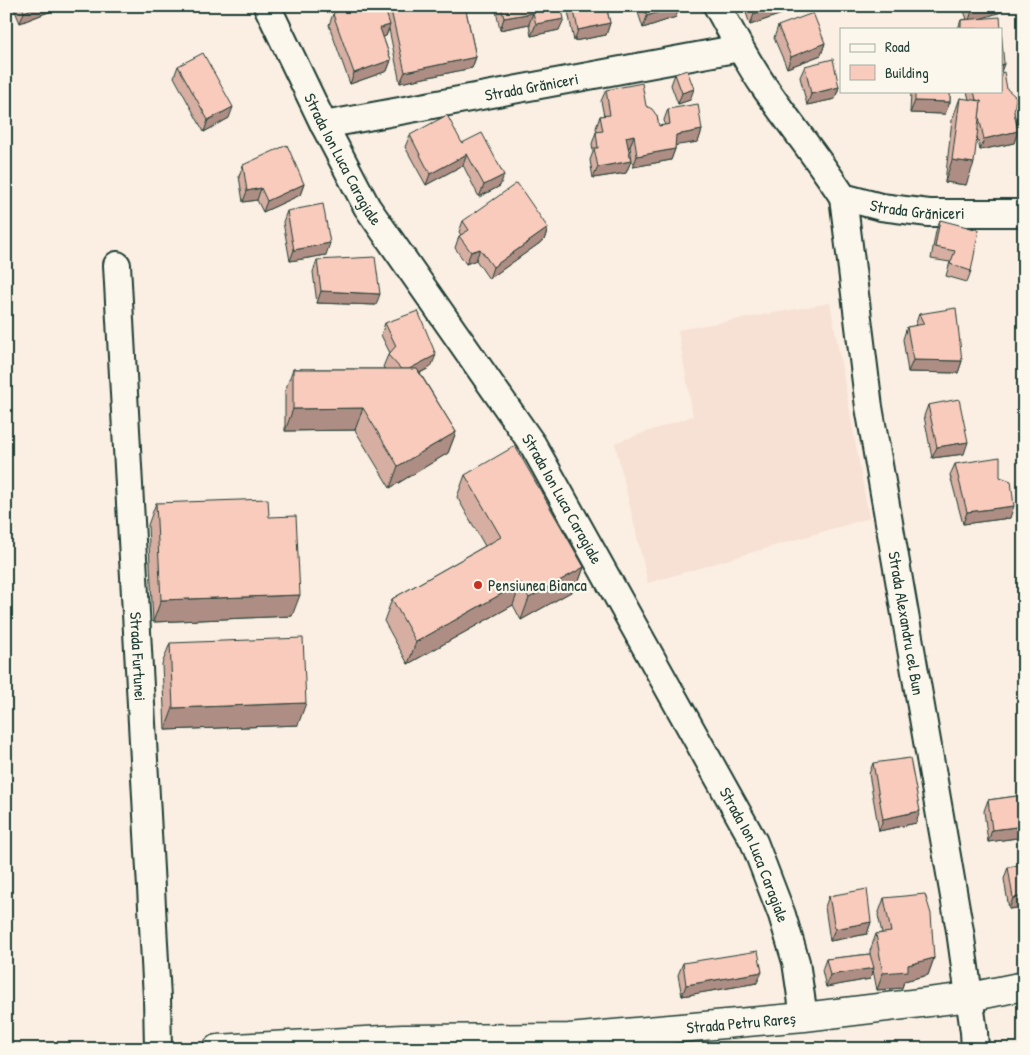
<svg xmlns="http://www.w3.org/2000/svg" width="1030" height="1055" viewBox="0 0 1030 1055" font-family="'Patrick Hand',sans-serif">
<rect width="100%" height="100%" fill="#fbeee2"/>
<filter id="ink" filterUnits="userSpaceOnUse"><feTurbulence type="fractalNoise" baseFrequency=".02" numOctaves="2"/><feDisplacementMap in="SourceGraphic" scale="10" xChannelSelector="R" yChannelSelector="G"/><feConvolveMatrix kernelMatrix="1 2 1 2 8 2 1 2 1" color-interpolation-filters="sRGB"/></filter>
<g filter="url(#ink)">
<path fill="#f6e1d4" d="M830,303L869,518L648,583L615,443L693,416L678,330Z"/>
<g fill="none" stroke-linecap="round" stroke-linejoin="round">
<defs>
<g id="minor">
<path id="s1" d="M267,6L324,125L367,207L533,445L754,842L782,915L796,962L804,1017"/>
<path id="s2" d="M717,6C732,33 746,60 763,85C789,123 818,158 843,197L881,207L929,213H1024"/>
<path id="s3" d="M324,125L740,48"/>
<path id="s4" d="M843,197L869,407L960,931L974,1032L975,1049"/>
<path id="s5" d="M117,265L157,998L158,1049"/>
</g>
<g id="secondary">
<path id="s6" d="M217,1049L402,1039L569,1038L804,1017L970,997L1024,986"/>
</g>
</defs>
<use href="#minor" stroke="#1f3d34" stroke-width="30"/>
<use href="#secondary" stroke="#1f3d34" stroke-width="31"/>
<use href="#minor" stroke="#fbf7ec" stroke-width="26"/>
<use href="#secondary" stroke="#fbf7ec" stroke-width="28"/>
</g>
<g fill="#d6afa2" stroke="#1f3d34">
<path d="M13,6H64L20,23Z"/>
<path d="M385,6H465L476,57L472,68L400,83L389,29L386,36L383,37L391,60L387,71L350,84L329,25L333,14L384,8Z"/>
<path d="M495,6H561L559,30L531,36L529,24L500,30Z"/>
<path d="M567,6H606L610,23L606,35L574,41Z"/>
<path d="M636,6H679L676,17L643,28Z"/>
<path d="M744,6H792L790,11L750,25Z"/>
<path d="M962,6H1003L1001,12L981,18L1001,29H958L961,20L967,19Z"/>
<path d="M778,26L825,43L821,55L787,68L774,38Z"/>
<path d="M178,66L229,118L204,132L174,77Z"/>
<path d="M805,66L839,87L835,99L807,105L800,77Z"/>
<path d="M675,74L690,100L678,104L671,85Z"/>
<path d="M1007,89L1014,112L1018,131L1014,143L980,150L977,137L966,185L945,182L952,120L960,98L969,100L967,91H1001Z"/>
<path d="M606,90L646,106L659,126L665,125L664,120L668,109L702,130L698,142L675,145V149L671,160L633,167L630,147H628L631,161L626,173L593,178L590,160L593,152L592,144L596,132H597L596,128L600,116H604L601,101Z"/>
<path d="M911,91H950V102L945,114L910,113Z"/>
<path d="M1021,111H1024V161L1017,123Z"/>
<path d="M410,135L462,143L500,186L479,197L463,165L426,185L405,147Z"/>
<path d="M243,165L304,184L300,195L263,212L257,200L243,202L239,176Z"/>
<path d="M287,211L326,255L290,261L283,222Z"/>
<path d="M940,220L971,271L967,282L946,276L950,262L931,259L936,231Z"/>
<path d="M463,221L548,228L544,240L489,279L476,260L466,264L455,248L459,236L461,235L459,232Z"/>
<path d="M317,260L376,305L317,303L313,272Z"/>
<path d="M919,314L962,361L958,373L908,372L903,339L907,327L915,326Z"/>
<path d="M385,323L431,367L420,373L456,432L448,453L390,488L355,430L285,431V391L293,369H385L383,367L388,355L390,353L381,335Z"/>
<path d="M928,405L964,454L932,458L924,416Z"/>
<path d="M955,464L1000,477L1010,518L963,524L950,475Z"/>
<path d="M465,475L584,567L576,589L521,620L513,605L408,664L384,621L392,599L485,546L457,497Z"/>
<path d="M156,503L269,517L292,616L153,622L148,525Z"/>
<path d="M170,643L298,725L165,730L162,664Z"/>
<path d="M873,763L916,823L879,831L869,774Z"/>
<path d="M1024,795V837L988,842L984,811L988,800Z"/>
<path d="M1008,867L1024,907L1009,909L1004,879Z"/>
<path d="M829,896L871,922L867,934L830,941L825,907Z"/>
<path d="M884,898L934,958L928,975L904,981L902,988L877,990L873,970L870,979L826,987L822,970L826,959L870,954V951L876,934L882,933L878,915Z"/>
<path d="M683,963L757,983L682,996L678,975Z"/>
</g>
<g fill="#ae8e84" stroke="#1f3d34">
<path d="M39,6H64L20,23L24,12Z"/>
<path d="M676,6H679L676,17L643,28L647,16Z"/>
<path d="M776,6H792L790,11L750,25L754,14Z"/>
<path d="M988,6H1003L1001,12L968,23L972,11Z"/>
<path d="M533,13L529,24L500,30L504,18Z"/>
<path d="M564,19L559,30L531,36L536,24Z"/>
<path d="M610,23L606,35L574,41L578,30Z"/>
<path d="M390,25L386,36L376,40L380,28Z"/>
<path d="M825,43L821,55L787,68L791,57Z"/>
<path d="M476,57L472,68L400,83L405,72Z"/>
<path d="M391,60L387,71L350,84L354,73Z"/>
<path d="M1004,64L1001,72V65Z"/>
<path d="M839,87L835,99L807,105L811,94Z"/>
<path d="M694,89L690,100L678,104L682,93Z"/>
<path d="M915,101L950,102L945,114L910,113Z"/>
<path d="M233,107L229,118L204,132L208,120Z"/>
<path d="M702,130L698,142L672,146L676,135Z"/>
<path d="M1018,131L1014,143L980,150L984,139Z"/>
<path d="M634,135L630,147L622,148L626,137Z"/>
<path d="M675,149L671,160L633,167L637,156Z"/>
<path d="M467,154L463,165L426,185L430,174Z"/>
<path d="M952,160L974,163L966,185L945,182Z"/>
<path d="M631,161L626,173L593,178L598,167Z"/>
<path d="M504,175L500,186L479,197L484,185Z"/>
<path d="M304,184L300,195L263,212L267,201Z"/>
<path d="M261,188L257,200L243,202L247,191Z"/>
<path d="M548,228L544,240L489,279L493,267Z"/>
<path d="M330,243L326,255L290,261L294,250Z"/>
<path d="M480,249L476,260L466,264L471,252Z"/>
<path d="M321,291L380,294L376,305L317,303Z"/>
<path d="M436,355L431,367L400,383L404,371Z"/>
<path d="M913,360L962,361L958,373L908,372Z"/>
<path d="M363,408L355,430L285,431L293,409Z"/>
<path d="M456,432L448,453L390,488L398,466Z"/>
<path d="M968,442L964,454L932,458L937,447Z"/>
<path d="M1014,506L1010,518L963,524L967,512Z"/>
<path d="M584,567L576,589L521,620L529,598Z"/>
<path d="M521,583L513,605L408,664L416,642Z"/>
<path d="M300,595L292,616L153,622L161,600Z"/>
<path d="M306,703L298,725L165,730L173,708Z"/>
<path d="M920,811L916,823L879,831L883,819Z"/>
<path d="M1024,826V837L988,842L992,830Z"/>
<path d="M1024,896V907L1009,909L1013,898Z"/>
<path d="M871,922L867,934L830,941L835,929Z"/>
<path d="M934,958L928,975L904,981L902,988L877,990L883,973L908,965Z"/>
<path d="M874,968L870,979L826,987L830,975Z"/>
<path d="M762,972L757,983L682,996L686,985Z"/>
</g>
<g fill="#f9cbbc" stroke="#1f3d34">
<path d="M22,6H39L24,12Z"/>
<path d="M343,6H384L390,25L380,28L391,60L354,73L333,14Z"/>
<path d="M390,6H465L476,57L405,72Z"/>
<path d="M501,6H561L564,19L536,24L533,13L504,18Z"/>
<path d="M573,6H606L610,23L578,30Z"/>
<path d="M644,6H676L647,16Z"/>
<path d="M752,6H776L754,14Z"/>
<path d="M970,6H988L972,11Z"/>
<path d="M813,13L825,43L791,57L778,26Z"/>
<path d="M1000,17L1001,29H961V20Z"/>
<path d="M1001,29L1004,64L1001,65Z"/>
<path d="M203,53L233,107L208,120L178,66Z"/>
<path d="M833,59L839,87L811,94L805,66Z"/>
<path d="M687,70L694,89L682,93L675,74Z"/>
<path d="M1004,72L1007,89L1016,97L1014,112L1018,131L984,139L979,117L981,101L976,100L974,91H1001V73Z"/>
<path d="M642,83L646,106L652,109L657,116L659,126L670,124L668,109L698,104L702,130L676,135L675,149L637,156L634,135L626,137L631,161L598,167L594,148H598L596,132L603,131L600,116L610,115L606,90Z"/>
<path d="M915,91H950V102L915,101Z"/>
<path d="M960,98L981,101L974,163L952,160Z"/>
<path d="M1021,111H1024V126Z"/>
<path d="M447,115L462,143L482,133L504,175L484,185L467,154L430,174L410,135Z"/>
<path d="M287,145L304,184L267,201L261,188L247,191L243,165Z"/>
<path d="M517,183L548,228L493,267L480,249L471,252L459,236L469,230L463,221Z"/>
<path d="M323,204L330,243L294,250L287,211Z"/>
<path d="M940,220L979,230L971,271L950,264L955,251L935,247Z"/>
<path d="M375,257L380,294L321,291L317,260Z"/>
<path d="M956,308L962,361L913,360L907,327L924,324L919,314Z"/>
<path d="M418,311L436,355L409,369H401L388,355L396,346L385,323Z"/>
<path d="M293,369H417L456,432L398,466L363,408L293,409Z"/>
<path d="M959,399L968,442L937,447L928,405Z"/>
<path d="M515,446L584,567L529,598L521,583L416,642L392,599L501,537L465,475Z"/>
<path d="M1000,457V477L1011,481L1014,506L967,512L955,464Z"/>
<path d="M268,499L269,517L296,516L300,595L161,600L156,503Z"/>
<path d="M303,638L306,703L173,708L170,643Z"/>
<path d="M910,758L920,811L883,819L873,763Z"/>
<path d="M1024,795V826L992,830L988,800Z"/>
<path d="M1024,864V896L1013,898L1008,867Z"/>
<path d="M867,889L871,922L835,929L829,896Z"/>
<path d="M925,894L931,914L934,958L908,965V971L883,973L876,934L891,932L884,898Z"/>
<path d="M758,951L762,972L686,985L683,963Z"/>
<path d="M870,954L874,968L830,975L826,959Z"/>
<path d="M837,1045L839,1049H828Z"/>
</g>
</g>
<circle fill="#c8321e" stroke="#fbf7ec" stroke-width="2" cx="478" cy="585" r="5"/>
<g text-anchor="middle" stroke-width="4.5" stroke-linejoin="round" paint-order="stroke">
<g font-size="16" fill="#1f3d34" stroke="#fbf7ec">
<text dy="6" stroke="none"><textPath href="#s3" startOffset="211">Strada Grăniceri</textPath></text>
<text dy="6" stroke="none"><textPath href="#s1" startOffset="171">Strada Ion Luca Caragiale</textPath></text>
<text dy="6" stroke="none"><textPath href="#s2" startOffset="305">Strada Grăniceri</textPath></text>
<text dy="6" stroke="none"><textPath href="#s1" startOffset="576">Strada Ion Luca Caragiale</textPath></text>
<text dy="6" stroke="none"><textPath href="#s4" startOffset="431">Strada Alexandru cel Bun</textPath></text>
<text dy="6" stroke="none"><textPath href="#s5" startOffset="392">Strada Furtunei</textPath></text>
<text dy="6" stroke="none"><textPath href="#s1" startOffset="981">Strada Ion Luca Caragiale</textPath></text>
<text dy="6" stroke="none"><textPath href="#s6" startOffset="525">Strada Petru Rareș</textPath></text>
</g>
<g font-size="16" fill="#1f3d34" stroke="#fbf7ec" text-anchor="start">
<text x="488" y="591">Pensiunea Bianca</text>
</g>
</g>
<rect width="1030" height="1055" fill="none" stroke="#fbf7ec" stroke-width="25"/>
<rect x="12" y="12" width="1005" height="1030" fill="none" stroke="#1f3d34" stroke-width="2" filter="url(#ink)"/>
<rect x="840" y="28" width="162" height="65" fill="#fbf7ec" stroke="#a3ada2"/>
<rect x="850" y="44" width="25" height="8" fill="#fbf7ec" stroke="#a3ada2"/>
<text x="885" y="52" font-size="15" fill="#1f3d34">Road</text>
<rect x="850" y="65" width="25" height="15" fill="#f9cbbc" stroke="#a3ada2"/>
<text x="885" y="78" font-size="15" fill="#1f3d34">Building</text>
</svg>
